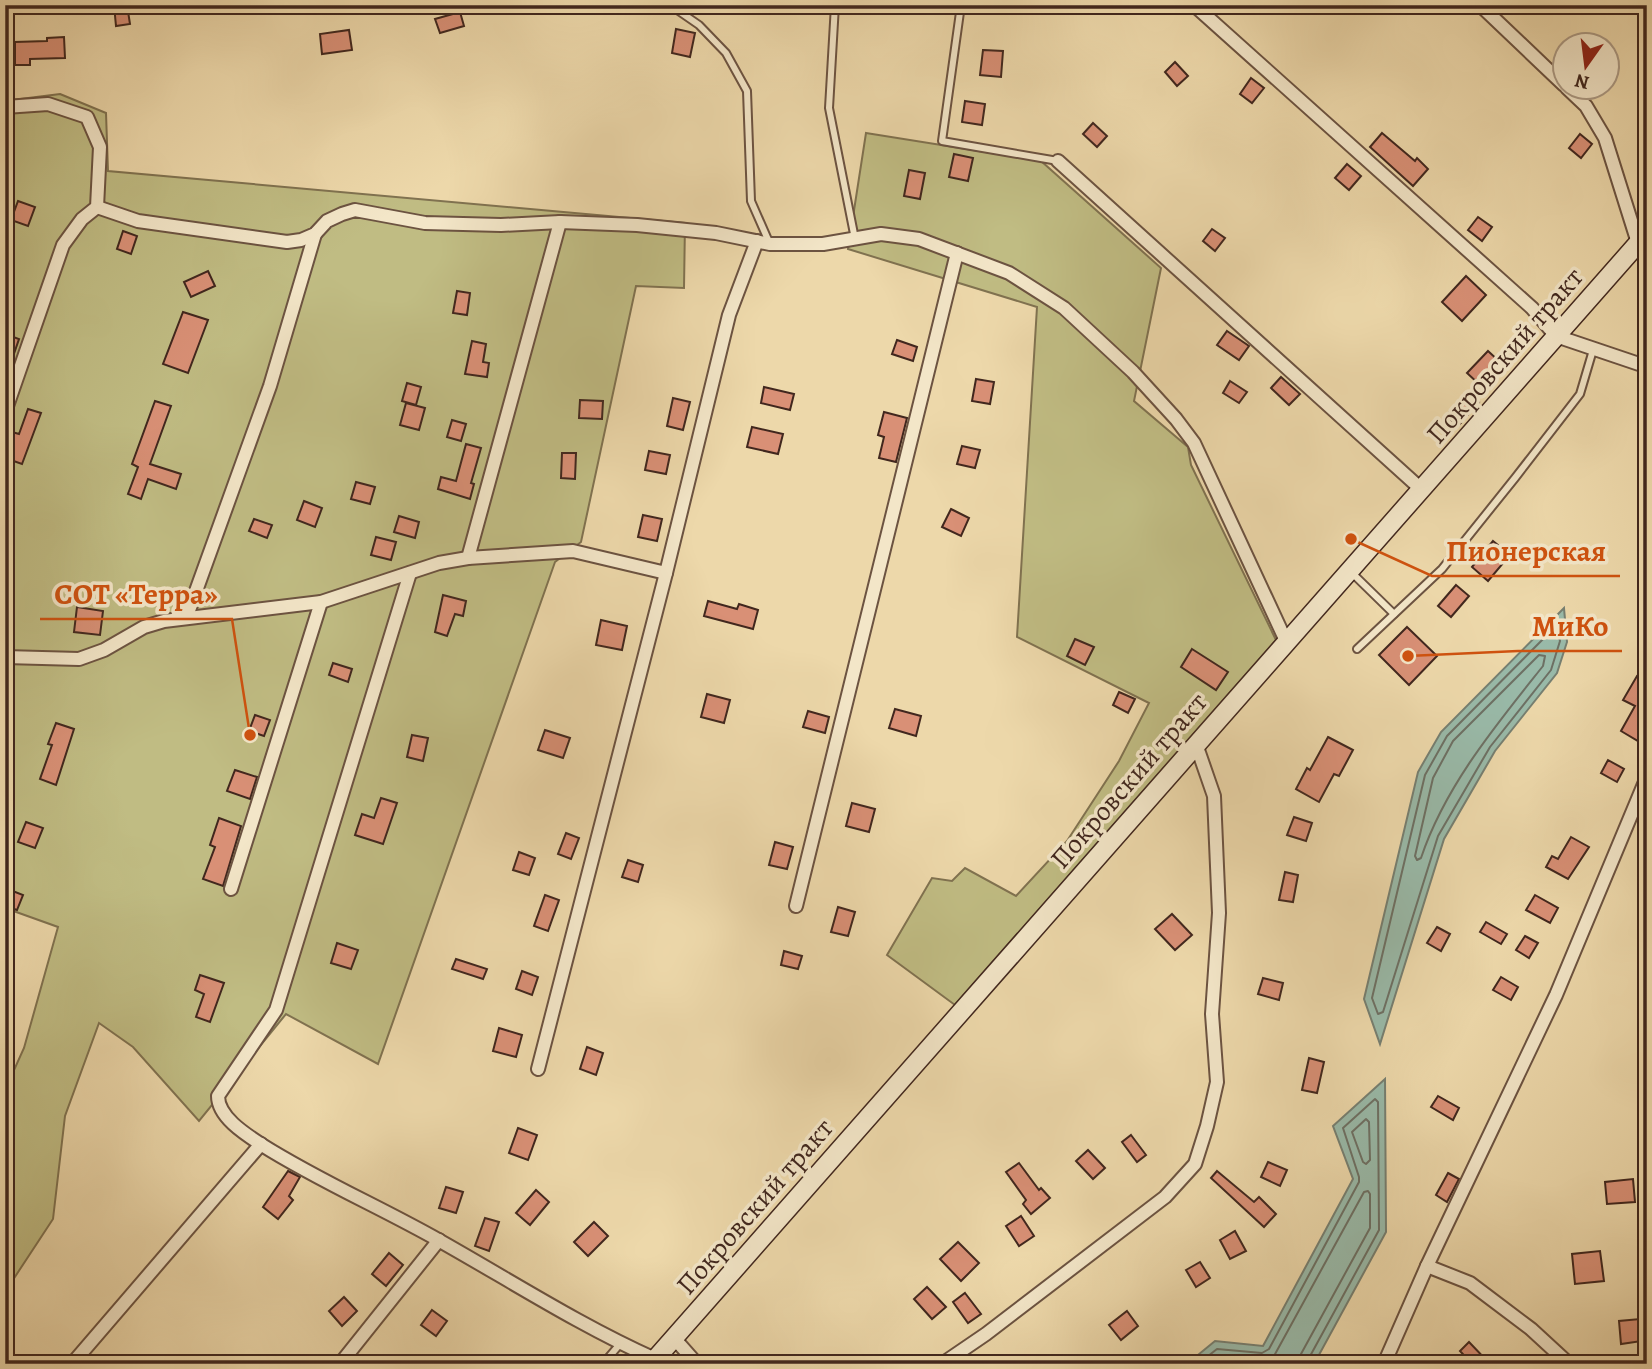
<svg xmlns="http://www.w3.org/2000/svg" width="1652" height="1369" viewBox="0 0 1652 1369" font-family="Alegreya,serif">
<rect width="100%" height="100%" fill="#edd8aa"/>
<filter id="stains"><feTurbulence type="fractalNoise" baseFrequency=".00286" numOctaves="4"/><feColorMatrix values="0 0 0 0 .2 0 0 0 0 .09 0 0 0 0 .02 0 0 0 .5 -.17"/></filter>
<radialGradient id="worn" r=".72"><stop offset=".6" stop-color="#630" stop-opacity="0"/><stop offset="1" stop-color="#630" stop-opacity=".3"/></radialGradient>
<g fill="#c0bc83" stroke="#807250" stroke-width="2">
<path d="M60,94L106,113L108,171L685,223L684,288L636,286L581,542L555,562L378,1064L286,1014L199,1121L133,1047L99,1023L65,1116L53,1219L5,1292V1090L24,1048L58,927L5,908V101Z"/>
<path d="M866,133L1041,161L1161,268L1134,401L1188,447L1191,465L1276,640L955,1005L887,955L932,878L952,881L965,868L1016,896L1067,841L1119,761L1149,703L1017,637L1037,307L848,249Z"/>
</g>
<g fill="#99baa9" stroke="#767f71" stroke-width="2">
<path d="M1564,608L1567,642L1557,673L1495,751L1444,839L1380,1044L1364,999L1418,772L1441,732Z"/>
<path d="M1385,1079L1386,1232L1314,1364H1187L1215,1341L1263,1346L1353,1179L1333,1126Z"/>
</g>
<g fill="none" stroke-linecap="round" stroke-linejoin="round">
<g stroke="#6d7064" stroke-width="2">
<path d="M1557,628L1560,641L1551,670L1490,747L1438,836L1383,1012L1378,1014L1372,998L1425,775L1447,736L1553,629Z"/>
<path d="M1539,655L1545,656L1543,666C1496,725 1445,786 1421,858L1417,860L1415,856L1433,778L1453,741Z"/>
<path d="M1366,1119L1369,1122L1370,1160L1366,1164L1363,1162L1352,1132Z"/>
<path d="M1198,1364L1217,1349L1262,1353L1269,1349L1359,1182V1177L1343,1128L1375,1099L1378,1102L1379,1230L1309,1358L1308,1364"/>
<path d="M1212,1364L1220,1358L1262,1362L1274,1356L1364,1192L1368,1191L1370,1194V1228L1301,1354L1299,1364"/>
</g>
</g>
<g fill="#d99076" stroke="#41271e" stroke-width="2">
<path d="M114,5H127L130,24L116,26Z"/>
<path d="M460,12L464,26L440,33L435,19Z"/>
<path d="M676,29L695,33L690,57L672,53Z"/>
<path d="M349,30L352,50L322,54L320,34Z"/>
<path d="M64,37L65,58L30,59V65H15V42L47,41V38Z"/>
<path d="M983,50L1003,51L1001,77L980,75Z"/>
<path d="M1175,62L1188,76L1177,86L1165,72Z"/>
<path d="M1251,78L1264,88L1252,103L1240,94Z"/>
<path d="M965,101L985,104L982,125L962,122Z"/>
<path d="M1093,123L1107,136L1097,147L1083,134Z"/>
<path d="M1382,133L1415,161L1417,158L1428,169L1413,186L1370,147Z"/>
<path d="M1580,134L1592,144L1581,158L1569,148Z"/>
<path d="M954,154L973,158L968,181L949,177Z"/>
<path d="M1347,164L1361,176L1349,190L1335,178Z"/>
<path d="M909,170L925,173L920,199L904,196Z"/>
<path d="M18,201L35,207L28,226L11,220Z"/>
<path d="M1478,217L1492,227L1482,241L1468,230Z"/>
<path d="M1212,229L1225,238L1215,251L1203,241Z"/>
<path d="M123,231L137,236L131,254L117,249Z"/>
<path d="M208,271L215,286L191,297L184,282Z"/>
<path d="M1466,276L1486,295L1462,321L1442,302Z"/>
<path d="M457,291L470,293L467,315L453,313Z"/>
<path d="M183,312L208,320L188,373L163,364Z"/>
<path d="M1227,331L1249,346L1239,360L1217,345Z"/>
<path d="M5,334L19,339L7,374H5Z"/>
<path d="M897,340L917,347L913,361L892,354Z"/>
<path d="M472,341L486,344L483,362L489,363L487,377L465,374Z"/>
<path d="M1488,351L1500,362L1480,385L1467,373Z"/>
<path d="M1281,377L1300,394L1289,405L1271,388Z"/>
<path d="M976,379L994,382L990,404L972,401Z"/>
<path d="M1230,381L1247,392L1239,403L1223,393Z"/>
<path d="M407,383L421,387L416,405L402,401Z"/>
<path d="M764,387L794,394L790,410L761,403Z"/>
<path d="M1468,392L1479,402L1458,426L1446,416Z"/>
<path d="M673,398L690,402L683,430L667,426Z"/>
<path d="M580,400L603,401L602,419L579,418Z"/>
<path d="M155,401L171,406L150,464L181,474L176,489L148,479L141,499L128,494L138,467L132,464Z"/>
<path d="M406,403L425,408L419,430L400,425Z"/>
<path d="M28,409L41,413L22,464L5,458V452L12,432L19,434Z"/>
<path d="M884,412L907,418L896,462L879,458L884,437L878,435Z"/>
<path d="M452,420L466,424L461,441L447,437Z"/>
<path d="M752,427L783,434L778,454L747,447Z"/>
<path d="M466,444L481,448L471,483L474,484L470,499L438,489L441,477L456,481Z"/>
<path d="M962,446L980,450L975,468L957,464Z"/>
<path d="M649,451L670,455L666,474L645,470Z"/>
<path d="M562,453H576L575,479L561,478Z"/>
<path d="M356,482L375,487L370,504L351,499Z"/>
<path d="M304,501L322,508L315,527L297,520Z"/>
<path d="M951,509L969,518L961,536L942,527Z"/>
<path d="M643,515L662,519L657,541L638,537Z"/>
<path d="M399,516L419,522L415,538L394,532Z"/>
<path d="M254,519L272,525L267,538L249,531Z"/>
<path d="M376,537L396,542L391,560L371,555Z"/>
<path d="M1493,541L1510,555L1488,581L1472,567Z"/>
<path d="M1456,585L1469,596L1451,617L1438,606Z"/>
<path d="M443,595L466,601L463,616L455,614L447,636L435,632Z"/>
<path d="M708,601L737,609L739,604L758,610L753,629L704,616Z"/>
<path d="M77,607L103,611L100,635L74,632Z"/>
<path d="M601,620L627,626L622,650L596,645Z"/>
<path d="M1407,627L1437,656L1409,685L1379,655Z"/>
<path d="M1075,639L1094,647L1085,665L1067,656Z"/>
<path d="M1192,649L1228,672L1216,690L1181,667Z"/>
<path d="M333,663L352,669L348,682L329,675Z"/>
<path d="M1637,676L1647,681V725L1638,741L1621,731L1635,706L1623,700Z"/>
<path d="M1119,692L1135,699L1128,713L1113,705Z"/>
<path d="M707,694L730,700L724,723L701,717Z"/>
<path d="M895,709L921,716L916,736L889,728Z"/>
<path d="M808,711L829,717L825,733L803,727Z"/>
<path d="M255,715L270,720L264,736L249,731Z"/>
<path d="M56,723L74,729L56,785L40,779L52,745L48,744Z"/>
<path d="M545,730L570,738L563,758L538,750Z"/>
<path d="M412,735L428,738L423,761L407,757Z"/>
<path d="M1328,737L1353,750L1339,776L1334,774L1319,802L1296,789L1307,768L1310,770Z"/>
<path d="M1608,760L1624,769L1617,782L1601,773Z"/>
<path d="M235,770L257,777L250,799L227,791Z"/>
<path d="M381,798L397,803L383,844L355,835L362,814L374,818Z"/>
<path d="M852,803L875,809L869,832L846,826Z"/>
<path d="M1294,817L1312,823L1306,841L1287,835Z"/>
<path d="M219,818L241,826L223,886L203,879L215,847L210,845Z"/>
<path d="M26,822L43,828L35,848L18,842Z"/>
<path d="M566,833L579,838L571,859L558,854Z"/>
<path d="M1571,837L1589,847L1568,879L1546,867L1552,856L1558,859Z"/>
<path d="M775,842L793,847L787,869L769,865Z"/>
<path d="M519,852L535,858L529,875L513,870Z"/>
<path d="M628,860L643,865L638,882L622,877Z"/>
<path d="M1285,872L1298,875L1293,902L1279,900Z"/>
<path d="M5,888L23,895L17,910L5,906Z"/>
<path d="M545,895L559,900L548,931L534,926Z"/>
<path d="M1535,895L1558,908L1550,923L1526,910Z"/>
<path d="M838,907L855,912L848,936L831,932Z"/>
<path d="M1172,914L1192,935L1175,950L1155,929Z"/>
<path d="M1486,922L1507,934L1501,944L1480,932Z"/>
<path d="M1437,927L1450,934L1441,951L1427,943Z"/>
<path d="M1525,936L1538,943L1529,958L1516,950Z"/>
<path d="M337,943L358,950L351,969L331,963Z"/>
<path d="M784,951L802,956L798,969L781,965Z"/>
<path d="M456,959L487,969L483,979L452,969Z"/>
<path d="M522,971L538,977L532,995L516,989Z"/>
<path d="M200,975L224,983L210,1022L196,1017L204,994L195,990Z"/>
<path d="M1501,977L1518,987L1511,1000L1493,990Z"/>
<path d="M1263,978L1283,983L1279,1000L1258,994Z"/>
<path d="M499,1028L522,1035L516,1057L493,1051Z"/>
<path d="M587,1047L603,1053L596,1075L580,1069Z"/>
<path d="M1309,1058L1324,1062L1317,1093L1302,1090Z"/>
<path d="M1438,1096L1459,1108L1453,1120L1431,1107Z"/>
<path d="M518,1128L537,1135L528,1160L509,1153Z"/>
<path d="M1131,1135L1146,1155L1137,1162L1122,1142Z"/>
<path d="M1088,1150L1105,1168L1093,1179L1076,1161Z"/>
<path d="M1268,1162L1287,1170L1280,1186L1261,1177Z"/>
<path d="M1019,1163L1039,1190L1041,1188L1050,1198L1031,1214L1023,1204L1026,1200L1006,1172Z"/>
<path d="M288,1171L300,1177L289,1196L293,1200L278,1219L263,1207Z"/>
<path d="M1217,1171L1254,1202L1259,1197L1276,1214L1264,1227L1211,1178Z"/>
<path d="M1448,1173L1459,1179L1447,1202L1436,1195Z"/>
<path d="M1633,1179L1635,1202L1607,1204L1605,1182Z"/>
<path d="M446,1187L463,1192L456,1213L439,1208Z"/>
<path d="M536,1190L549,1202L530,1225L516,1213Z"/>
<path d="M1021,1216L1034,1236L1019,1246L1006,1226Z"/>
<path d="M485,1218L499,1222L489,1251L475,1246Z"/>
<path d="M594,1222L608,1236L588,1256L574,1242Z"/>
<path d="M1235,1231L1246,1251L1230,1259L1220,1240Z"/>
<path d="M958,1242L979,1263L961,1281L940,1259Z"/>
<path d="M1600,1251L1604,1281L1575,1284L1572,1254Z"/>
<path d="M389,1253L403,1265L386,1286L372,1274Z"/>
<path d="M1200,1262L1210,1278L1196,1287L1186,1270Z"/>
<path d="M927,1287L946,1307L932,1319L914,1299Z"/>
<path d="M965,1293L981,1314L968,1323L953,1302Z"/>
<path d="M344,1297L357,1311L342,1326L329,1311Z"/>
<path d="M432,1310L447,1321L436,1336L421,1325Z"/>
<path d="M1127,1311L1138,1326L1121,1340L1109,1325Z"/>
<path d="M1640,1319L1642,1341L1621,1344L1619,1321Z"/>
<path d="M1469,1342L1490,1364H1472L1460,1351Z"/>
</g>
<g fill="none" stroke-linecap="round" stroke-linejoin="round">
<defs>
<g id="lane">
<path d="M670,5L699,25L726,53L747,91L751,201L769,242"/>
<path d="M835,5L829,108L855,239"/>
<path d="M961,5L942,141L1058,161"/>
<path d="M1350,571L1394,614"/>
<path d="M1357,649L1442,569L1515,478L1580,394L1593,350"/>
<path d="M603,1364L620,1344"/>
</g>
<g id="street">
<path d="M1194,5L1532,308L1556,336L1639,364L1647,360"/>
<path d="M1480,5L1564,85"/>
<path d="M1567,88L1586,106L1605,138L1638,243"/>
<path d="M5,107L48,104L87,117L100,147L97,207L82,219L63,245L5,412"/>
<path d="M1058,161L1421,489"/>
<path d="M97,207L138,221L287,242L301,240L315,234L327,221L342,214L355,210L425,223L501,225L560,222L637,225L716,233L770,244H823L881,234L919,239L1009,273L1064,308L1133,372L1176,419L1194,443L1286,641"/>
<path d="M468,558L560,222"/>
<path d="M410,573L276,1010L218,1096C218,1117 245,1134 262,1145C319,1181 382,1208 440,1241C511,1281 581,1326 655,1359"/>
<path d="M187,616L270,386L315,234"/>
<path d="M5,657L79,659L104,650L144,627L164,621L321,602L439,563L468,558L573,551L666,573"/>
<path d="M231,889L321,602"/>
<path d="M796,906L957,253"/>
<path d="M538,1069L666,573L729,315L757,241"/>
<path d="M1427,1266L1470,1283L1531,1329L1569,1364"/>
<path d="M674,1338L697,1364"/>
<path d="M72,1364L261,1144"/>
<path d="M340,1364L439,1240"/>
<path d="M942,1364L986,1334L1165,1197L1195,1164L1207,1126L1217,1082L1212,1014L1219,913L1214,796L1196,744"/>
<path d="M1384,1364L1427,1266L1556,995L1647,777"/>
</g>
<path id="secondary" d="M651,1364L1647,233"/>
</defs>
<use href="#lane" stroke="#6c5341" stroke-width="10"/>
<use href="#street" stroke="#6c5341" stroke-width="16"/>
<use href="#secondary" stroke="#41271e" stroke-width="21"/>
<use href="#lane" stroke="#f3e6c8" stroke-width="6"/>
<use href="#street" stroke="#f3e6c8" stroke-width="12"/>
<use href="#secondary" stroke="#f3e6c8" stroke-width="18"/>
</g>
<g text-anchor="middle" stroke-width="7" stroke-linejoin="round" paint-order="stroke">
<g font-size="28" fill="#41271e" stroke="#f3e6c8">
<text transform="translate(1504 355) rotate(-49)" y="10">Покровский тракт</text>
<text transform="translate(1128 780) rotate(-49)" y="10">Покровский тракт</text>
<text transform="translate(754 1206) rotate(-49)" y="10">Покровский тракт</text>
</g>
</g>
<path fill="none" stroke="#cf520f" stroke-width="2.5" d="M1351 539L1432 576H1620M250 735L232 619H40M1408 656L1518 651H1622"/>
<g fill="#cf520f" stroke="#f3e6c8" stroke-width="2.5">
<circle cx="1351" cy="539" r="7"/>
<circle cx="250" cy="735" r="7"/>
<circle cx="1408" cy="656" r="7"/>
</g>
<g font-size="30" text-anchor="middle" font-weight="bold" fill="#cf520f" stroke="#f3e6c8" stroke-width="7" stroke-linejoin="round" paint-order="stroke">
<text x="1526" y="561">Пионерская</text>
<text x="136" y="604">СОТ «Терра»</text>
<text x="1570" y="636">МиКо</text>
</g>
<rect width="1652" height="1369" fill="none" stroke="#edd8aa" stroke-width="28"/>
<rect x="7" y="7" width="1638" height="1355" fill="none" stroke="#41271e" stroke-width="3.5"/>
<rect x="14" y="14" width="1624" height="1341" fill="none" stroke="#41271e" stroke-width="2"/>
<g transform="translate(1586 66) rotate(194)"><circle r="33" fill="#f3e6c8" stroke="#ac9a84" stroke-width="2"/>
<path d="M0-5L12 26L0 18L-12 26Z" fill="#8f2418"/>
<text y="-10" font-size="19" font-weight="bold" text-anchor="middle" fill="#41271e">N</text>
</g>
<rect width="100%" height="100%" filter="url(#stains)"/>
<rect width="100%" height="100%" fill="url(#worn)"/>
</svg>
